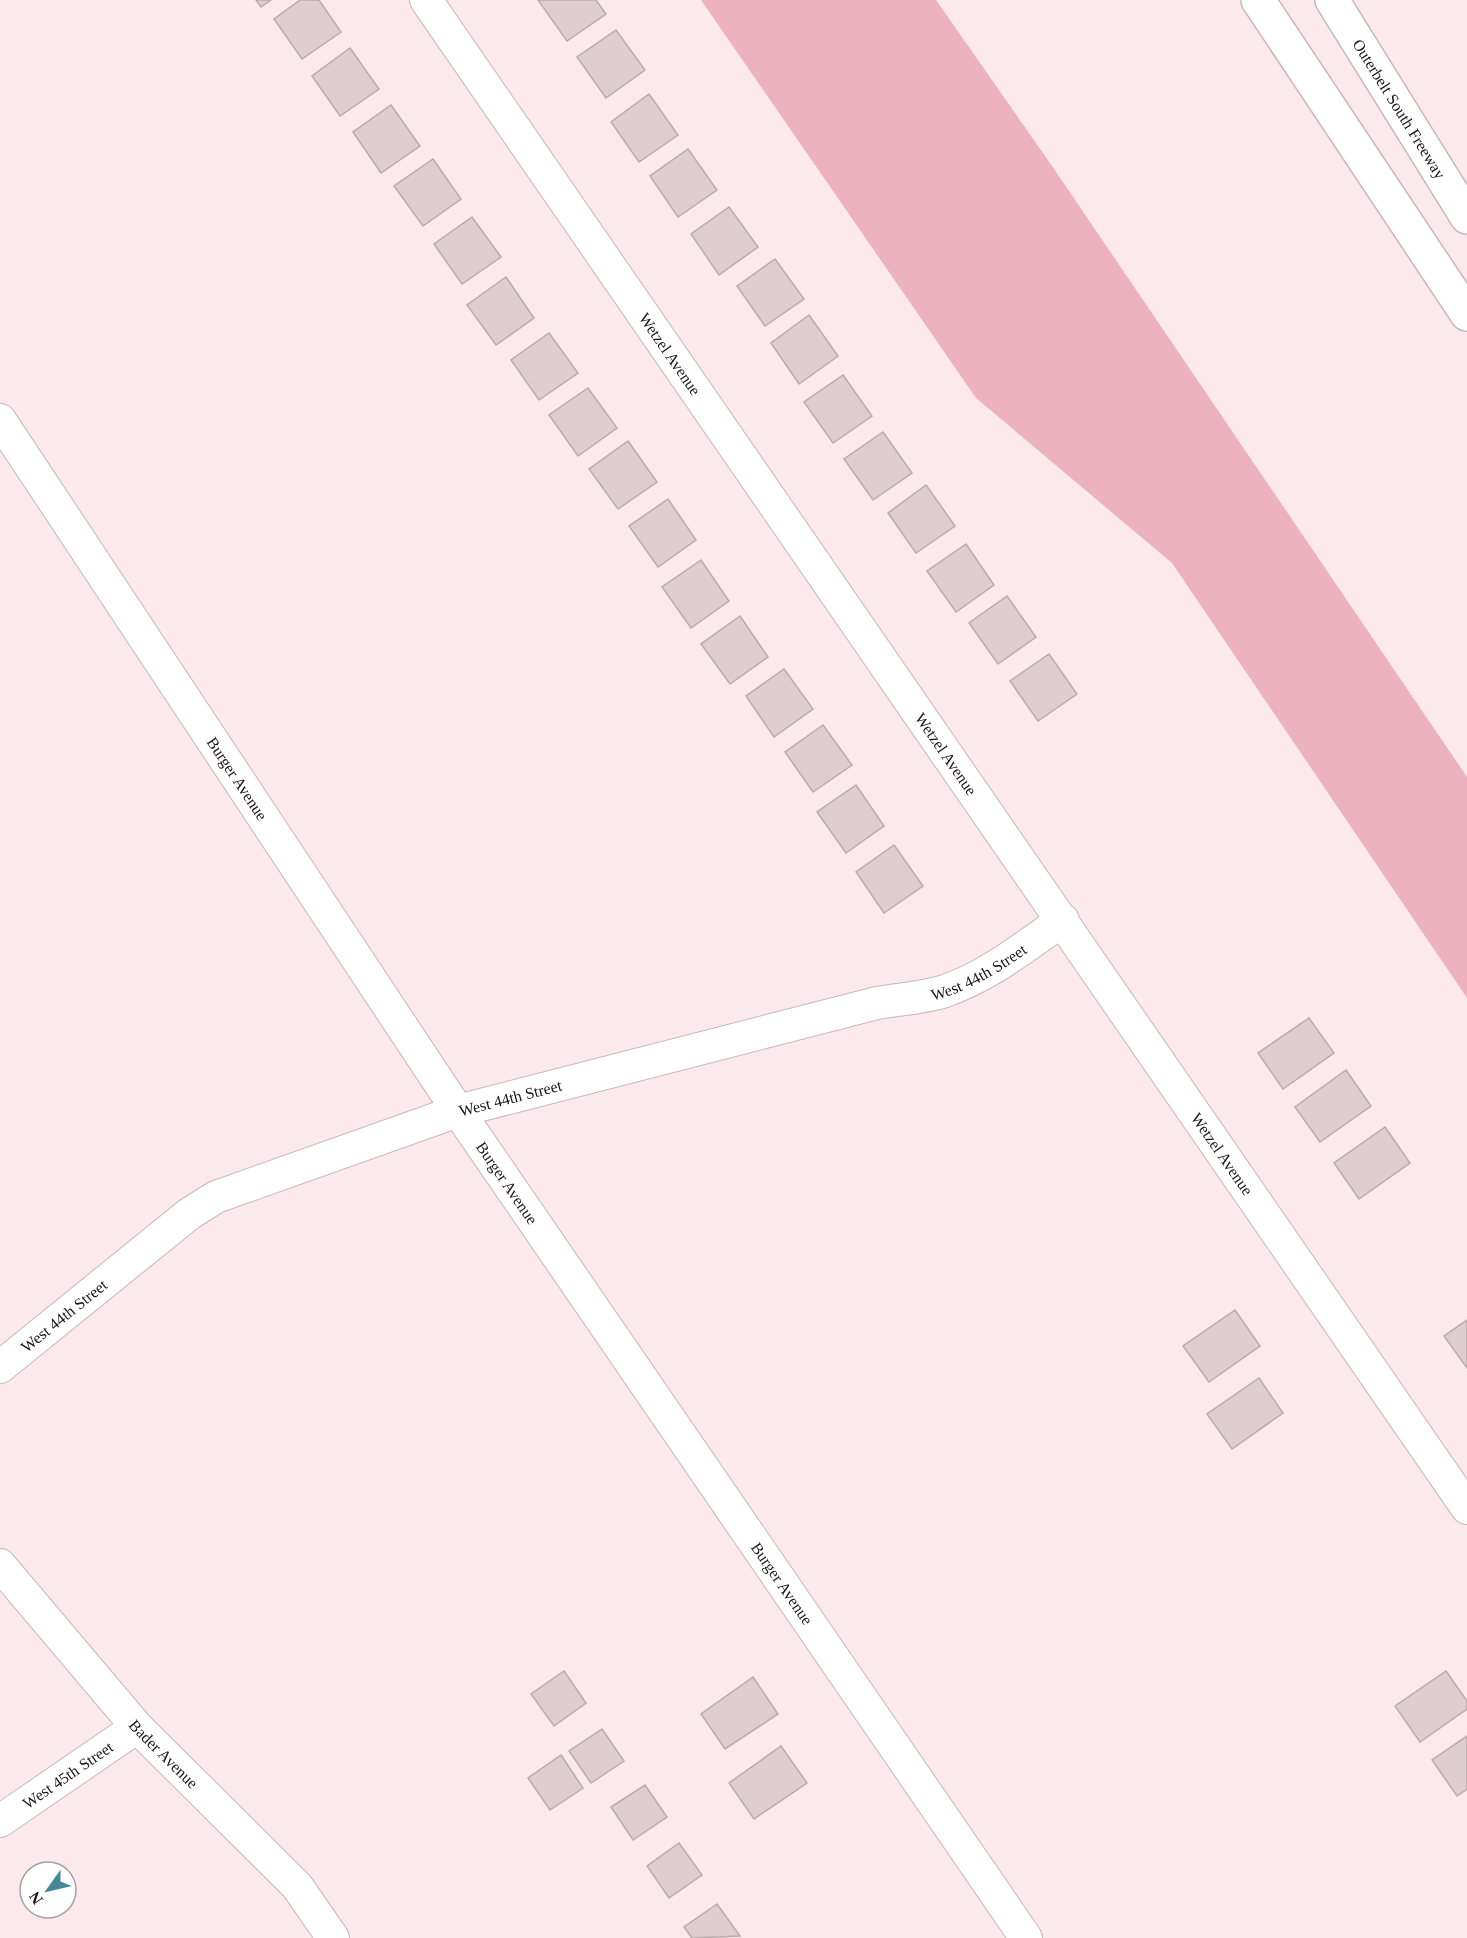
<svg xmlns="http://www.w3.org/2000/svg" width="1467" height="1938" viewBox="0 0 1467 1938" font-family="'Times New Roman',serif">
<rect width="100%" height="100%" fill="#fce9ed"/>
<path fill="#ecb2c0" d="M701,0H936L1052,166L1467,777V998L1172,563L976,398Z"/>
<g fill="#dfcdd1" stroke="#bbaaae" stroke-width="1.5">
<path d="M256,0H271L261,7Z"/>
<path d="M300,0H319L341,32L302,59L274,19Z"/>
<path d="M538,0H596L606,14L567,41Z"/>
<path d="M616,30L645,70L606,98L577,57Z"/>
<path d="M350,48L379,89L340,116L312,76Z"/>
<path d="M649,94L678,135L639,162L611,122Z"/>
<path d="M391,105L420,146L381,173L353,132Z"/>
<path d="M688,149L717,190L678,217L650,176Z"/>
<path d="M433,159L461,199L423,226L394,186Z"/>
<path d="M729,207L758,247L719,275L691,234Z"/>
<path d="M472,217L501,257L462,284L434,244Z"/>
<path d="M775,259L804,299L765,326L737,286Z"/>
<path d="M506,277L534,318L496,345L467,305Z"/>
<path d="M809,315L838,356L799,384L771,343Z"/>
<path d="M549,333L578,373L539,400L511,360Z"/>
<path d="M843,375L872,416L833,443L804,402Z"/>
<path d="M588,388L617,428L578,456L549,415Z"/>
<path d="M883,432L912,473L873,500L844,459Z"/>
<path d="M628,441L657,482L618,509L589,469Z"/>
<path d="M926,485L955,526L916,553L888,513Z"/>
<path d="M668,499L696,540L658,567L629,526Z"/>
<path d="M966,544L994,585L956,612L927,571Z"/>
<path d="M701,560L729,601L691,628L662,587Z"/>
<path d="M1007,596L1036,637L998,664L969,623Z"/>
<path d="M740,616L768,657L730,684L701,644Z"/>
<path d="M1049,654L1077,694L1038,721L1010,681Z"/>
<path d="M784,669L813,709L774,737L746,696Z"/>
<path d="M823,725L852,765L813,792L785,752Z"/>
<path d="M856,785L884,826L846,853L817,812Z"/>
<path d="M894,845L923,886L884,913L856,872Z"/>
<path d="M1309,1018L1334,1053L1283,1089L1258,1053Z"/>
<path d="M1346,1070L1371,1106L1320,1142L1295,1107Z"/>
<path d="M1385,1127L1410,1163L1359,1199L1334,1163Z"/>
<path d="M1235,1310L1260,1346L1209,1382L1183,1346Z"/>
<path d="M1467,1320V1368L1444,1336Z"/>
<path d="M1259,1378L1283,1413L1232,1449L1207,1414Z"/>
<path d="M564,1671L586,1703L554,1726L531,1694Z"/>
<path d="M1446,1671L1467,1701V1709L1420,1742L1395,1706Z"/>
<path d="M753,1677L778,1714L725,1749L701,1714Z"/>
<path d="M602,1729L624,1761L591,1783L569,1751Z"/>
<path d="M1467,1736V1789L1457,1796L1432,1760Z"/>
<path d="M781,1746L807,1783L754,1819L729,1783Z"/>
<path d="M561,1755L583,1788L550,1810L528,1778Z"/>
<path d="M645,1785L667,1817L633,1840L611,1807Z"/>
<path d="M679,1843L702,1875L669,1898L647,1866Z"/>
<path d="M717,1904L740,1936L692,1938L684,1927Z"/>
</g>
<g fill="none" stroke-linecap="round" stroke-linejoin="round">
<defs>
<g id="minor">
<path id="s1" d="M426,0L1467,1508"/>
<path id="s2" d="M0,420L458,1111L1026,1938"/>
<path id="s3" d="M0,1367L189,1214L216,1197L458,1111L877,1003C899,999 924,998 945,991C990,975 1024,947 1063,920"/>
<path id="s4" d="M0,1565L137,1727L297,1886L333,1938"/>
<path id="s5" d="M0,1821L137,1727"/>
</g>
<g id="motorway">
<path d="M1258,0L1467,314"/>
<path id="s6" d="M1332,0L1467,217"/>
</g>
</defs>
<use href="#minor" stroke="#c8b6ba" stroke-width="34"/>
<use href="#motorway" stroke="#c8b6ba" stroke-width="36"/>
<use href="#minor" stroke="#fff" stroke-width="32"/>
<use href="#motorway" stroke="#fff" stroke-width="33"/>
</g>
<g text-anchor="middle" stroke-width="6" stroke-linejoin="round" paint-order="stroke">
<g font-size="16" fill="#1a1415" stroke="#fff">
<text dy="6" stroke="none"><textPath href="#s6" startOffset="128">Outerbelt South Freeway</textPath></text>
<text dy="6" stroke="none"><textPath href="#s1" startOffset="430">Wetzel Avenue</textPath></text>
<text dy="6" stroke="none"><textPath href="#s1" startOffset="916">Wetzel Avenue</textPath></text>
<text dy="6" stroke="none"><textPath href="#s2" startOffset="430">Burger Avenue</textPath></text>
<text dy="6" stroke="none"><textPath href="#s3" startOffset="1072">West 44th Street</textPath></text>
<text dy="6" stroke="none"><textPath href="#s3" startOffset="586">West 44th Street</textPath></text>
<text dy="6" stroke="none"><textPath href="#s1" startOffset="1402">Wetzel Avenue</textPath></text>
<text dy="6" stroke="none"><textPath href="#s2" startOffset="916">Burger Avenue</textPath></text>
<text dy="6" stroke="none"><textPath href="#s3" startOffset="82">West 44th Street</textPath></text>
<text dy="6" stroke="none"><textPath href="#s2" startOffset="1402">Burger Avenue</textPath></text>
<text dy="6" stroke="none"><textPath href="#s4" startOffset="250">Bader Avenue</textPath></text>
<text dy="6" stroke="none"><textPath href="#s5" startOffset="82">West 45th Street</textPath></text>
</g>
</g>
<g transform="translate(48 1890) rotate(236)"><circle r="28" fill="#ffffff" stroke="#a3a1a1" stroke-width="1.5"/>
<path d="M0-4.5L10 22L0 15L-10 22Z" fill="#458997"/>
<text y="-9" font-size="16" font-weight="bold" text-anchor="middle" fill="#1a1415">N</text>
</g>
</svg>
